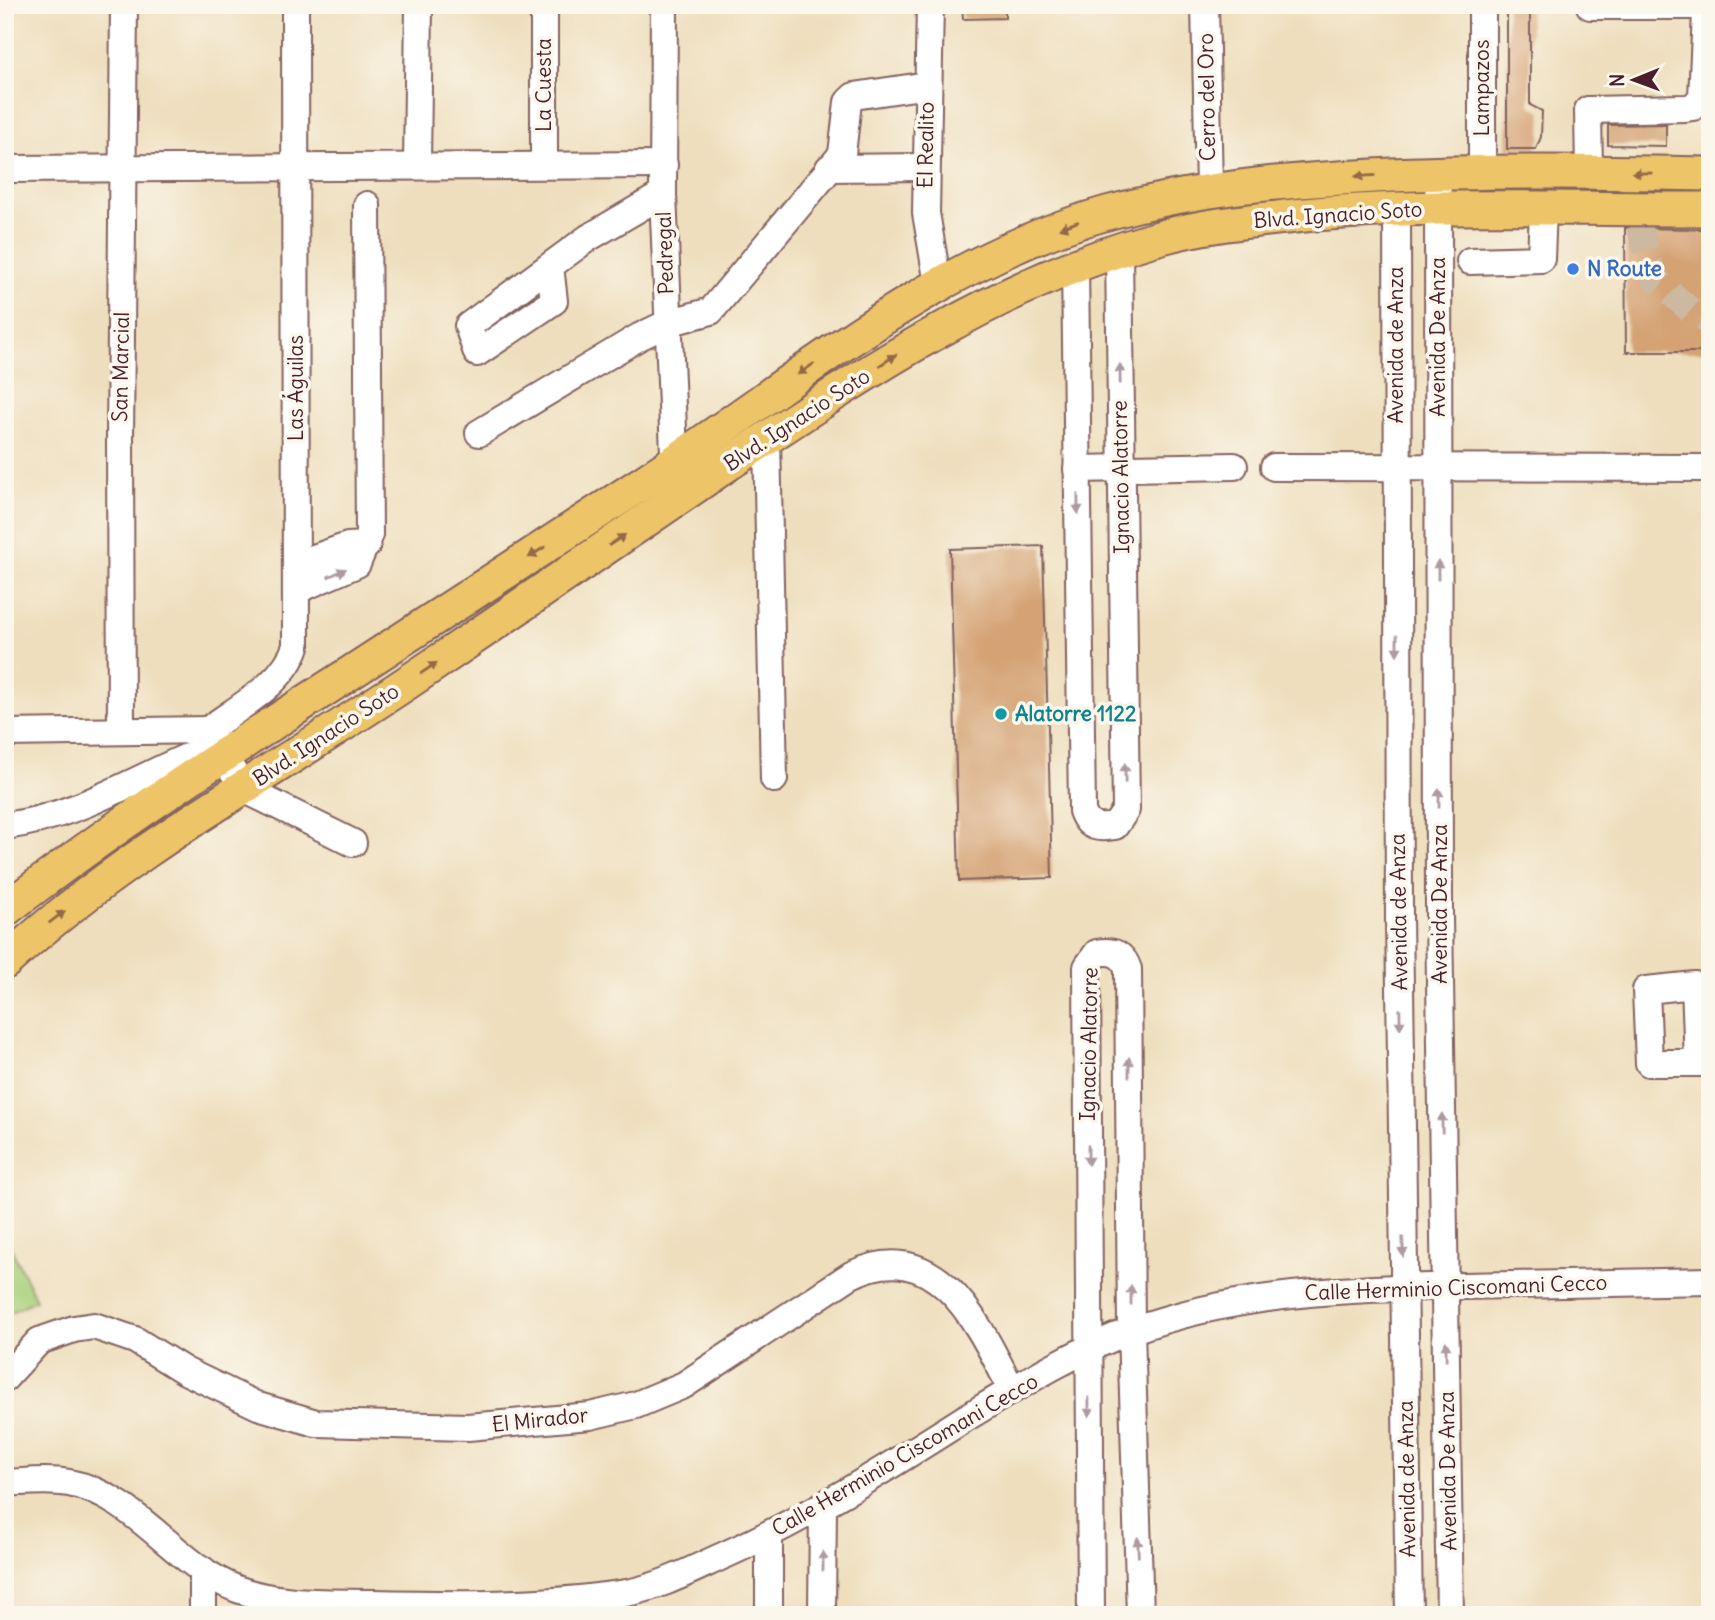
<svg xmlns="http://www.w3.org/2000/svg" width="1715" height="1620" viewBox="0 0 1715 1620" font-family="Delius,sans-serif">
<rect width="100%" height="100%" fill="#fbf7ec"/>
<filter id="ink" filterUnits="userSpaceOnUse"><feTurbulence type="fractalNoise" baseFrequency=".0143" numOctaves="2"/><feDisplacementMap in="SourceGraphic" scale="14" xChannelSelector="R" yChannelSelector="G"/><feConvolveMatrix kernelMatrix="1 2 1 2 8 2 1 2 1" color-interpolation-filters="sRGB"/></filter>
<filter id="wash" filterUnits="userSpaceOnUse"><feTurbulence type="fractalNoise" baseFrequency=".00686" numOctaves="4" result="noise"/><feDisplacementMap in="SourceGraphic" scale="28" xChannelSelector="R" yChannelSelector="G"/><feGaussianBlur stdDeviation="1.57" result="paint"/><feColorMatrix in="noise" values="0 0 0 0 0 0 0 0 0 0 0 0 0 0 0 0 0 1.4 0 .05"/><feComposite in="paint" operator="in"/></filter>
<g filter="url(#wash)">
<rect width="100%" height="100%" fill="#eedebd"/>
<path fill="#a9cf7a" stroke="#7a7752" stroke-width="2" d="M9,1244L36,1300L9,1313L5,1305V1245Z"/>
<g id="blocks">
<g fill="#d4a273">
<path d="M962,5H1005V18L963,19Z"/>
<path d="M1507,5H1530V105L1542,111L1541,137L1536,149H1507Z"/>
<path d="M1666,124V146L1608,145V125Z"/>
<path d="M1625,228L1710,229V352H1626Z"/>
<path d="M1043,546L1052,878L959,881L950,549Z"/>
</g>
</g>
</g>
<g filter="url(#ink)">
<use href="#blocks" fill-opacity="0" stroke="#83625e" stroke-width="2"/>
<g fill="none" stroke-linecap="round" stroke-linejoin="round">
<path stroke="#cdb8a0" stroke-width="26" stroke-dasharray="26 13" stroke-linecap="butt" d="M1639,225L1654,278L1697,316L1710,321"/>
<defs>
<g id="minor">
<path d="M664,5L663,194L675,476"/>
<path d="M930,5L926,213L938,284"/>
<path d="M1205,5L1209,188"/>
<path d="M544,164V5"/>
<path d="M417,165L419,5"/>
<path d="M829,168L925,167"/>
<path d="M5,169L664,165"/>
<path d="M1482,171V5"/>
<path d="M1589,172L1588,110L1686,108L1693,107L1702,97L1706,13L1698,6H1590"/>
<path d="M1438,194L1439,917L1450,1615"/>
<path d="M1397,209L1399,918L1409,1615"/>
<path d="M1470,261L1541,259L1543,208"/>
<path d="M1075,265L1082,811C1088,828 1098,829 1115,826L1126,810L1119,250"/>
<path d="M550,266L554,301L477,353L468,326L588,238L663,194"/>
<path d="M479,433L639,337L668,323L711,311L842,154L848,102L854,96L928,85"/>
<path d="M767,438L774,779"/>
<path d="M1274,467L1710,468"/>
<path d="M1077,469L1234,466"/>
<path d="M297,564L348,546L367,545"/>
<path d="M297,590L357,564L369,535L367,205"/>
<path d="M121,729L120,439L124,5"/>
<path d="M208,730C238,707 284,684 296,646L295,5"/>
<path d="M5,733L208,730"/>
<path d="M214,741L244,789L353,843"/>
<path d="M5,826C83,816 144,772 216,745"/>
<path d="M1698,1063L1695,985L1646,990L1649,1063H1710"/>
<path d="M5,1378L39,1341L74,1329L94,1326L135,1340L185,1371L258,1406L316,1423L468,1427L590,1416L636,1405L684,1385L851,1275C939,1232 980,1328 1012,1390"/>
<path d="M5,1483C26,1482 48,1479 69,1483C135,1495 175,1565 237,1589C280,1605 326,1602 372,1603C456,1605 542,1606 626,1593C661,1587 695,1568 727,1554C811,1516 887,1468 964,1419C1017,1387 1074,1351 1133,1330C1243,1291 1349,1289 1464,1286C1546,1285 1628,1283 1710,1281"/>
<path d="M203,1570V1615"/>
<path d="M769,1615V1535"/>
<path d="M822,1615L823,1507"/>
<path d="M1091,1615L1087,967L1097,953C1113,950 1123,954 1128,969L1131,1330L1140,1615"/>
</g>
<g id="major">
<path d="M5,910C112,827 225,754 338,681C440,615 542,548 644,482C794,384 932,262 1107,213C1196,188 1282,181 1373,176C1486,170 1597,172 1710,174"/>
<path d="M5,962C129,849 279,769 417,676C521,606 624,535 728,464C866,372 1000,281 1162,237C1205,225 1250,221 1295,216C1433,202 1571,210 1710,209"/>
</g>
</defs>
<use href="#minor" stroke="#83625e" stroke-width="30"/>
<use href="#major" stroke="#83625e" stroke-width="37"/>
<use href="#minor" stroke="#fff" stroke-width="26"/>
<use href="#major" stroke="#eec469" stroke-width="33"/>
</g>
<defs><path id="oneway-solid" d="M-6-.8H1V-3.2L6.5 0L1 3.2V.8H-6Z" transform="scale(1.75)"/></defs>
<g fill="#946947">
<use href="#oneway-solid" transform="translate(1642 173) rotate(-179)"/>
<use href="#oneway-solid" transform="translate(1365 176) rotate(177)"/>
<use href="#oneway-solid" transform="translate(1069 225) rotate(160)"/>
<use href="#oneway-solid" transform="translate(888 360) rotate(-33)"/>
<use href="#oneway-solid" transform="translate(806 369) rotate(146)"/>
<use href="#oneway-solid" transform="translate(617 540) rotate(-34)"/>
<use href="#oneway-solid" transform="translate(537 552) rotate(147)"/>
<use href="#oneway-solid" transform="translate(429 668) rotate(-34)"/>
<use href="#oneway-solid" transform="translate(57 917) rotate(-37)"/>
</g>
<g fill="#ae9aa0">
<use href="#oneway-solid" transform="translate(1120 374) rotate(-91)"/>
<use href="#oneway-solid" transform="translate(1078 504) rotate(89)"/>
<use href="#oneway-solid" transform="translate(1438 570) rotate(-90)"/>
<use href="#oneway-solid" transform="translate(337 573) rotate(-24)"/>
<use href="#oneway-solid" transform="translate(1397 645) rotate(90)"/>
<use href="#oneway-solid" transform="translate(1125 773) rotate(-91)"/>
<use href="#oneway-solid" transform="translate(1439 798) rotate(-90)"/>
<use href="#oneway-solid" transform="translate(1400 1019) rotate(89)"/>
<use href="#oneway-solid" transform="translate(1129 1067) rotate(-90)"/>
<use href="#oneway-solid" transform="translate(1442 1123) rotate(-91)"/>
<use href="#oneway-solid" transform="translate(1088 1155) rotate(90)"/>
<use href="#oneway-solid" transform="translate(1403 1247) rotate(89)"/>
<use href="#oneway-solid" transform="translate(1131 1295) rotate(-90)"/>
<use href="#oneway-solid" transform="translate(1446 1351) rotate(-91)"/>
<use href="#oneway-solid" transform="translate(1089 1407) rotate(89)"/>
<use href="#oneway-solid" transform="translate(1138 1547) rotate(-92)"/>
<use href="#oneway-solid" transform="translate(823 1561) rotate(-90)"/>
</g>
</g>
<circle fill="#3f7fe0" stroke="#fbf7ec" stroke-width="2.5" cx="1573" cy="269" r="7"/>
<circle fill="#0f9aa8" stroke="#fbf7ec" stroke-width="2.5" cx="1001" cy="714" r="7"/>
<g text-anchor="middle" stroke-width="7" stroke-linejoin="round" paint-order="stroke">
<g font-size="21" fill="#4a1f2b" stroke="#fbf7ec">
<text transform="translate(544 85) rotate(-90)" y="7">La Cuesta</text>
<text transform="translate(1482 88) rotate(-90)" y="7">Lampazos</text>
<text transform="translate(1207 97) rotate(-91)" y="7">Cerro del Oro</text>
<text transform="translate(926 145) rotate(-89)" y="7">El Realito</text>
<text transform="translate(1338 215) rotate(-4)" y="7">Blvd. Ignacio Soto</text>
<text transform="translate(665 253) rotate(-92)" y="7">Pedregal</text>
<text transform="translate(1438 337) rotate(-90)" y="7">Avenida De Anza</text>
<text transform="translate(1396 345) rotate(-90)" y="7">Avenida de Anza</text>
<text transform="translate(121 367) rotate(-89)" y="7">San Marcial</text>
<text transform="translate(296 388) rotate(-90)" y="7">Las Águilas</text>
<text transform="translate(797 420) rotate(-33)" y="7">Blvd. Ignacio Soto</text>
<text transform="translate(1121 477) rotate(-91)" y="7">Ignacio Alatorre</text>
<text transform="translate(326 735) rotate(-33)" y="7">Blvd. Ignacio Soto</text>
<text transform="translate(1440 904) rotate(-90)" y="7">Avenida De Anza</text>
<text transform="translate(1399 912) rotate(-91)" y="7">Avenida de Anza</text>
<text transform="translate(1089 1044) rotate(-89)" y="7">Ignacio Alatorre</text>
<text transform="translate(1456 1288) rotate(-2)" y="7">Calle Herminio Ciscomani Cecco</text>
<text transform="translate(540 1420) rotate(-6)" y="7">El Mirador</text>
<text transform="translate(905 1455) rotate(-30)" y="7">Calle Herminio Ciscomani Cecco</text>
<text transform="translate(1448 1471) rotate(-91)" y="7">Avenida De Anza</text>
<text transform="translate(1407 1479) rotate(-91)" y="7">Avenida de Anza</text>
</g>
<g font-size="21" font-weight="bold" fill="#366cbe" stroke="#fbf7ec" text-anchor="start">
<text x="1587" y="276">N Route</text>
</g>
<g font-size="21" font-weight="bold" fill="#0d838f" stroke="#fbf7ec" text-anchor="start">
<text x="1015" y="721">Alatorre 1122</text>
</g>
</g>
<rect width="1715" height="1620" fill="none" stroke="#fbf7ec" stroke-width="28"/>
<g transform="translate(1634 80) rotate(269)" stroke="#fbf7ec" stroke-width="5" paint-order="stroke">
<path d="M0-5L12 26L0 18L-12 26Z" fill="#4a1f2b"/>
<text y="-10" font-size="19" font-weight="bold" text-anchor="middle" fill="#4a1f2b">N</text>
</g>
</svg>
